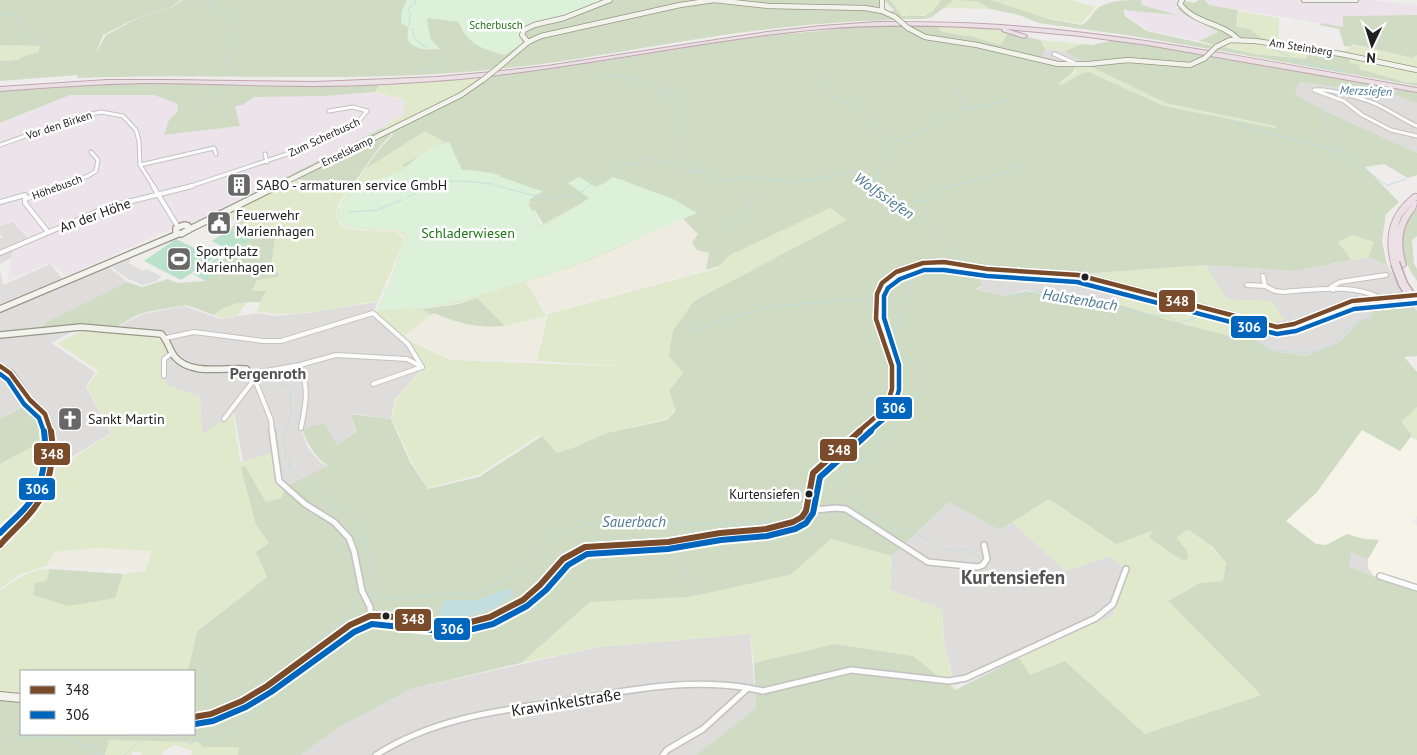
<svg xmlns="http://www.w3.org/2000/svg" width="1417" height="755" viewBox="0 0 1417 755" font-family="'PT Sans',sans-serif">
<rect width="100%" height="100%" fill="#efedeb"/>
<g fill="#dedddc">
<path d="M1045,49L1065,51L1088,64L1040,60Z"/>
<path d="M1300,82L1395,95L1415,101L1417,103V153L1323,110L1295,94Z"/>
<path d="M13,222L28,238L14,246L12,258L0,264V239L3,237L0,234V226Z"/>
<path d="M1368,257L1387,265L1409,300L1392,309L1373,311L1371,318L1361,320L1340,342L1306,356L1274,351L1250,336L1253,325L1284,320L1227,299L1205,265L1296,271Z"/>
<path d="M50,264L67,284L108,266L127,282L46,323L77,329L51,343L95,372L86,387L111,433L50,470L54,433L48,413L34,400L0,419V270L3,285Z"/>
<path d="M1030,272L1079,276L1120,287L1117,306L1025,290L1004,296L976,289L982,287L980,274Z"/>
<path d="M378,302L373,312L400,335L421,367V370L395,399L391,419L351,413L355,432L337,445L301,429L308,448L319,461L328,467L287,486L280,480L275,452L243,462L234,413L202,435L200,397L166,385V359L175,352L167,333L118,329L125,323L143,314L184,306L220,319L258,313L274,316L307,313Z"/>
<path d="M949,502L999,530L1012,521L1065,571L1110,556L1129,573L1113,615L955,686L944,642L942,609L890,590L892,556Z"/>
<path d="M1350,551L1368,559V568L1374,576L1349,567Z"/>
<path d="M750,634L756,708L696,755H301L339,727L411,689L598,647Z"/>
</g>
<g fill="#ece4ea">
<path d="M1141,0H1178L1177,8L1182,13L1218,32L1199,41L1149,30L1127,16L1126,9L1176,15L1142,5Z"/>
<path d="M1205,0H1370L1417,5V15L1343,16V27L1209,5Z"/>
<path d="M375,92L405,101L403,114L382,128L269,186L270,188L197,221L182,224L67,276L49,263L8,280L13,249L30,238L14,221L0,226V124L70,95H154L178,104L177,112L169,120L165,135L240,126L235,106L243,105L254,97L323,96Z"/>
</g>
<path fill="#f6f4e8" d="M1362,430L1400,451L1411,437L1417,440V515L1412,523L1417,526V592L1374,576L1368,568V559L1379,541L1364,539L1347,534L1326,545L1316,544L1286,521L1317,492Z"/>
<g fill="#eeece0">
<path d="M673,209L698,234L709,253L706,270L548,313L527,283L578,265L632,242L622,233Z"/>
<path d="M434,313L458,323L486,326H504L546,316L536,361L451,359L403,337Z"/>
<path d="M97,548L152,550L145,570L46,566L54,552Z"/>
</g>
<g fill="#e1e9cd">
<path d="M890,0H941C937,3 937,7 934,10C927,18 911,16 901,15Z"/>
<path d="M954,0L979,2L990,9L942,8Z"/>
<path d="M991,0H1071L1096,7L1081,24L1043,17Z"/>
<path d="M1239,11L1279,18V39L1336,51L1267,41L1269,40L1260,37L1250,29L1236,27Z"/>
<path d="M933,25L991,28L1008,32L1001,45L974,37L943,32Z"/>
<path d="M1040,40L1081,44L1065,51L1045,49Z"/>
<path d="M1237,40L1301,47L1417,71V83C1380,79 1344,62 1309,51L1306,59L1255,54L1220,46L1223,43Z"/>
<path d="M0,45L40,46L38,52L21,57L19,60L0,61Z"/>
<path d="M1353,45L1411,58L1417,55V70L1342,53L1339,51L1349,49Z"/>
<path d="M1077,65H1089L1276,126L1277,128L1164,106L1089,72L1082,73L1062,85L1058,84L1074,73Z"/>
<path d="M482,77L457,95L386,131L382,128L403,114L405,101L398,98L375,92L379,85Z"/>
<path d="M425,130L445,142L402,166L412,173L464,170H477L500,175L491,182L531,203L498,210L495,218L534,210L540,225L543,224L592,199L583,190L621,179L658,198L622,233L632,242L578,265L526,282L546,316L505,326L477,298L459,303L422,308L431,315L403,337L374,313L377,311L395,268L405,237L396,231L347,228L342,225L336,213L341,203L365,169Z"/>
<path d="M292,179L347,192L339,203L335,214L341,226L346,229L395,232L403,238L401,248L378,301C338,307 297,318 257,312L260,302L267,292L252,291L257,280L278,277V274L271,267L275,239L270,237L257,239L238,226L252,219L250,216L236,223L225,212Z"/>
<path d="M830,208L848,220L694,301L683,373L669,391L676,408L666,419L607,433L575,447L557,453L540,435L478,475L428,488L411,461L392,419L396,399L420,372L422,367C420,355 411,350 405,339L451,360L634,367L537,361L548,314L718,268L730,255Z"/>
<path d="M1352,235L1374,242L1368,257L1351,260L1337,242Z"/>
<path d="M1205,265L1227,299L1272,301L1285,320L1264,323L1080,274Z"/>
<path d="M1121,287L1253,325L1247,340L1178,323L1124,306L1118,307Z"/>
<path d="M247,302L237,316L221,318L214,315L221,307Z"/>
<path d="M82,331L154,338L164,342L168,353L161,358L163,377H165L167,385L200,397L202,435L233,413L240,462L272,453L278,481L286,488L281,498L266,502L245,466L256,525L269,543L267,577L197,630L188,671H21V695L0,693V591C15,580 31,568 50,569L46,581L35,583L33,595L115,598L123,574L145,571L152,551L97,548L54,552L46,566L21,574L0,589V547L41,504L51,472L112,433L87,387L98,371L57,343Z"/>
<path d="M1417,407V440L1411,437L1412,435L1400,422Z"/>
<path d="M48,438L45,485L35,504L0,541V464Z"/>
<path d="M1049,499L1116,544C1138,535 1163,524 1188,530C1201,533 1218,554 1226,563L1223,581L1200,583L1168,601L1261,695L1145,734L1065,661L1030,676L1019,658L1113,615L1129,573L1110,556L1065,571L1012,521Z"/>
<path d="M831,539L892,556L890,590L942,609L944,642L955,690L912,656L835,644L754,663L750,634L598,647L521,663L590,602L689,597L789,575Z"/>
<path d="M133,739L198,742L203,747H239L238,755H191L193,751L174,745L164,751L162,755H141L142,752H133L131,755H105L109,740Z"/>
</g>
<g fill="#cfdbc3">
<path d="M0,0H181L169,8L139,17L103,35L96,53L106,35L140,17L170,8L183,0H881V12L895,20C837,21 780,27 723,35C648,46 573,62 498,69C358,84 217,72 77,78L78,75L0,81V61L19,60L21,57L38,52L40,46L0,45Z"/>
<path d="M884,0H890L902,16H924L933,11L941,0H954L932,17L924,19H901L890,12L894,10Z"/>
<path d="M957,0H991L1049,19L1081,25C1089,22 1092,13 1098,8C1109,0 1127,0 1141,0L1142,5L1177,15L1124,10L1125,16L1147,31L1214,46L1210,49L1133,36L1039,23L1019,15L990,9L979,2Z"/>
<path d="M1199,0H1205L1209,5L1238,10L1236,27L1250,29L1260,37L1269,40C1249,46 1238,30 1215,45L1199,41L1218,32L1182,13L1177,8H1184V1L1194,3Z"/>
<path d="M1417,15V55L1412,58L1352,44L1351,47L1344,46L1339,29L1320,25L1321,23L1343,27V16Z"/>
<path d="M933,25L943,32L974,37L1001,45L1008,32L1040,40L1045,49L1040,61L1077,65L1072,73L1058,84L1062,85L1082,73L1089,72L1164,106L1276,128V126L1166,103L1090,66L1065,51L1081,44L1092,45L1109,41H1125L1417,92V103L1395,95L1300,82L1295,94L1323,110L1417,153V175L1408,178L1384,164L1365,167L1399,202L1386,214L1382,241L1387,265L1368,257L1374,242L1352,235L1338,242L1351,260L1296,271L1205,265L1080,274L1030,269L997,274L979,273L982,286L975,289L1004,296L1026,291L1124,306L1178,323L1247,340L1250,336L1274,351L1306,356L1340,342L1361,320L1371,318L1373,311L1392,309L1394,302L1409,300L1417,311V356L1404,357L1417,372V407L1401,422L1412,435L1400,451L1362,430L1317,492L1286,521L1316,544L1326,545L1347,534L1364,539L1379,540L1368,559L1351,552L1349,567L1417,592V755H696L756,708L754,663L835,644L913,656L955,690L1019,658L1030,675L1065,661L1145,734L1261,695L1168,601L1200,583L1223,581L1226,563L1213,547L1189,530H1186L1176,538L1187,551L1188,558L1184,560L1175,556L1151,539L1149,536L1154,530L1116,544L1049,499L999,530L949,502L892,556L831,539L790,575L689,597L590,602L521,663L411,689L339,727L301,755H238L239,747H203L198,742L109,740L105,755H0V700L21,702V734H194V671H188L197,631L267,577L256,552L269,543L256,525L241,468L245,466L266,502L281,498L287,486L328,466C314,456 308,445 302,429L325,423L337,445L356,432L351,414L391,419L410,462L428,489L479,477L542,436L557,453L575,447L607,433L667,420L676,410L669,391L683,373L669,356L673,331L694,301L847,220L830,208L730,255L719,266L706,270L709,253L697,250L692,243L698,234L673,209L659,198L621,179L583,190L592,198L543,224L535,210L495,218L498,210L531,203L527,198L495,182L501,175C471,167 442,171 412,173L402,165L445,142L425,131L365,169L382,146L393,135L390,131L462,95L492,76L566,67L753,37L862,27Z"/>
<path d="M1219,46L1255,54L1306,59L1309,51L1348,58L1350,63L1360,65L1359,69L1405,82L1417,83V86L1216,50Z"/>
<path d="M123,83L326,86L379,85L375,92L323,96L254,97L242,105L235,106L240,126L164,135L169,120L177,112L178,104L154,95H70L0,123V91Z"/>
<path d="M382,128L386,131L270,188L269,186Z"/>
<path d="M389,132L391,135L381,145L348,191L295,178Z"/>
<path d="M1417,208V236L1412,240L1414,264L1417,269V281C1411,272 1403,259 1402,248C1401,236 1406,215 1417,208Z"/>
<path d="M250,215L252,218L239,226L257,239L271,237L275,239L271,267L279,274L278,277L257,280L252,291H267L260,302C244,302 226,303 214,315L186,305L146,312L135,316L115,328L42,330L45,323L127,282L142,287L168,279L177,283L206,281L229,264L222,260L250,240L230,229L236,223Z"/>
<path d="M477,298L505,326C477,328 459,324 434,313L431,315L422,309L459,304Z"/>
<path d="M30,403C42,415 47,422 48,438L0,464V419Z"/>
<path d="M50,569L123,574L115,598L69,606L33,595L35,583L46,581Z"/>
</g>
<g fill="#ddf1da">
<path d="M407,0H609L569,15L534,24L521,33L522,44L505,55C484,50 466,44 459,22L427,18L430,38L440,49C426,51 401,49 409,28L401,23L402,10Z"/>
<path d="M449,142L462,170C490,169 516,184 543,191L527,201L541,228L581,205L580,204L589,198L568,183L579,177L597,188L613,177L673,199L697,213L579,263L510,286L458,301L421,308L379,310L380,303L398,263L406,237V234L400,230L346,227L340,221L339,207L359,183L382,178L401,171L421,154L438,145Z"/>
</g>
<g fill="#bae1ca">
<path d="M230,229L250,240L233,252L212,241Z"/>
<path d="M176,239L214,258L181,280L144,261Z"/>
<path d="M217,258L229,264L206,281L193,274Z"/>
</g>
<g fill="#dfdede">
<path d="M129,259L131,261L128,263L143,271L147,269L162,277L154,282L143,285L126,278L112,267Z"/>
<path d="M15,282L18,290L31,284L35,292L0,307V288Z"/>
</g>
<path fill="#c2dedf" d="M508,588L513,592V596C493,610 464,623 439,616L443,603L447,600H476Z"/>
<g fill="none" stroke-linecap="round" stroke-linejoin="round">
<g stroke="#c2dedf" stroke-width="1">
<path d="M202,0L212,2V7L234,20L235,29L232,35L236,37L231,40V50L225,58L230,70L227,74"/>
<path d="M1000,2L1002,0"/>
<path d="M0,12V14H16L22,32L35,37L36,42H41L42,44"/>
<path d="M409,25L410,11L408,9L416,3L415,0"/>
<path d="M412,28L415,39L427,48"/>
<path d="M1266,46L1289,56L1296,62L1347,72"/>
<path d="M420,71L440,66L441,62L431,52"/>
<path d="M817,74C822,81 826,91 833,96C840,102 846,101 854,104C863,107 866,117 872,124C882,135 895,134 889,154C887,159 886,163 882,167"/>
<path d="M600,76C632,76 660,85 682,109L677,116L682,127L679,132L685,142V154"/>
<path d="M661,83L669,93L680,96L679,102"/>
<path d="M956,88L964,105L962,109"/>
<path d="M1334,90L1398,92"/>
<path d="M1321,106C1326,113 1331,124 1327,132L1340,153L1388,186"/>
<path d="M200,107L212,97L216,88"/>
<path d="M1233,123L1297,141"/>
<path d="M1302,141L1340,152"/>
<path d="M894,142L924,132L938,121L962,110L1008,100"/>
<path d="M686,157V162L690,165L723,180L744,177L791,182L831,177V174L854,172L877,186L932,229L954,253V260"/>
<path d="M646,159L677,165L685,171L702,172"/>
<path d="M495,185C520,192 554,204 579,193C586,191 589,184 595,181C605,176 614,174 620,164L642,162"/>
<path d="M877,185L875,182L879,177L878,169H881"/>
<path d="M1388,185L1406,179"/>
<path d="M931,196L951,186L1013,170L1014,167H1017"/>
<path d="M407,198C416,193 426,185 435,183C449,179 476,182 491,184"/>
<path d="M912,201L927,200L928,197"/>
<path d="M349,212L377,210L402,200"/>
<path d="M720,230L741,217L751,202L749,199L754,193"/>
<path d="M882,296L901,300"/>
<path d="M865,299L875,294"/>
<path d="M684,333L767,307L862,299"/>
<path d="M892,342L888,333L896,329L897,324L901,323L897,317H902L898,309L901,306L900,301L908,298L910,291L908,282L916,278L914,272L916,270L932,273L954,267L968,269L978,275L981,272C990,276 1003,289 1009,297L1023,293H1035L1036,291L1047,293L1053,298L1069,295L1146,314L1170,317L1177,323L1194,319L1199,312L1246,323L1257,347L1285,352H1317L1333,345L1349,327L1367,318L1374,311L1400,307L1401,302H1411"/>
<path d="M267,377L292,388L290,394L291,413L283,438L286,453L284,458L289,460L290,469H293L297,476L325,493V498L331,504L332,510L345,508L361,525L362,539L372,560L368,567L370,574L369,583L374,588V597"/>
<path d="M837,480L854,498L855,503L861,509L894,529L897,527C902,531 907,530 912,532C930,539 944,556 964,549L980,558"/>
<path d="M813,495L844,475L848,464C868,464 881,440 895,428L896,422C903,418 911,410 911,402L918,398L917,368L909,360L895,351L894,346"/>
<path d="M684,533L678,528L685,522"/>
<path d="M685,542L684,561L690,589"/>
<path d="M372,598L380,597"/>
<path d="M387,599L445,594H470L485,590L515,574L554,536L586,524L610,520L628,523L635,520L719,525L721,523L738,524L747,521L752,524L768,521L771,516L805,499"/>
<path d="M300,657L308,647L341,624L346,614L361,600"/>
<path d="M154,734L168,736L175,734"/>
<path d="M177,734L189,744L199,740H215L226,729L230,730L241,719L247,718L280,687L295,678L298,670"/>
<path d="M8,741C18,738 25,738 35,737C54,736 69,734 84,747L91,745L95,747L96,755"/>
<path d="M97,755H103"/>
<path d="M124,755L140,741L143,734"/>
</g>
<defs>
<g id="street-far2">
<path d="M1054,54L1077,64"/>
<path d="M1417,126C1405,121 1394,113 1382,107C1370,100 1328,88 1314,90L1344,101L1362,115L1391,130L1417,136"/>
<path d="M0,145L81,116L101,112L123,116L136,130L139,141L140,165L154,187"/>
<path d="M265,154L267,162"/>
<path d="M140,165L214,148L216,154"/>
<path d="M58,187L88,176L96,171L98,160L91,152"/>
<path d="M188,187L308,147L337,134L358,122L367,111L353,107L329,111"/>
</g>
<g id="street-far1">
<path d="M153,186L178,227"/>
<path d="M0,202L25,195V199"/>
<path d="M48,232L25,203V199L61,186"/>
<path d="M0,253L108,207L192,186"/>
<path d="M1263,276L1265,286"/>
<path d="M1247,285L1265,286L1275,291L1283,292C1315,290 1351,283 1381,298"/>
<path d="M1333,290L1331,287L1340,282L1386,275"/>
<path d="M166,338L194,332L263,341H281L373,313L408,344L422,367"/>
<path d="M287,368L303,376C309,393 304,411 301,428"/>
<path d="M164,376V359L172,353"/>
<path d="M255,380L271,420L272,432"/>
<path d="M224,419L260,372L300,365L336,355L407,359L422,367L373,384"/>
</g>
<g id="street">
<path d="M272,431L279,481L305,504L334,522L349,538L354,551L362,591L370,607V616"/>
<path d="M806,511L835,508L846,509L928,562L978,567L983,565L987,559L984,545"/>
<path d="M1380,576L1417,588"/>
<path d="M748,688L763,691L851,670L949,681L966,678L1096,618L1113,604L1126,569"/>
<path d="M376,755C435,717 503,710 571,700C630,690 688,678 748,688L703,729L667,750L663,755"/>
</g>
<g id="secondary-far2">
<path d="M882,0V11"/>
<path d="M1182,0L1180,4C1195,24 1221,22 1238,39"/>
<path d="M1304,0H1356"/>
<path d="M908,28L925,37L977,45L1058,64H1089L1128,60L1190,65L1205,58"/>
<path d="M528,42L522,35L524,30L534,25L564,18L610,0"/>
<path d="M1216,47L1230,40L1255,41L1341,54L1417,70"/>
<path d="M500,66L528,42L541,36L680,5L714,0L768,6L865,8L882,11L895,17"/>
<path d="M275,187L461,95L484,79"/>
</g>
<g id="secondary-far1">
<path d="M184,225L188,226V230L181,234L176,232V228Z"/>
<path d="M188,230L277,186"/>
<path d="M0,309L178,234"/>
<path d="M0,335L81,327L161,334C168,340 169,350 175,357C191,376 225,367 246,369L255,380"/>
<path d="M0,366L11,373L30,400L45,414L51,432"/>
<path d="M858,432L886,408L892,389V366L876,319L877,294L882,283L896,272L923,263L944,262L987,269L1078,275L1277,327L1294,324L1352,301L1417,295"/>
</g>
<g id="secondary">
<path d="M0,545C12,531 27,519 37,504C50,485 54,454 51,431"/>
<path d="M0,696L21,698"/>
<path d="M194,717L211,714L242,701L267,686L350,625L370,616H387L430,622H471L490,617L523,600L540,585L563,559L585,547L668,542L720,533L766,529L793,522L802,517L806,511L813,473L860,431"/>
</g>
<g id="highway">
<path d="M877,22C922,22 968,22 1013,26C1149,36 1283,65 1417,88V92L1148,45L1081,36L1006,29L1026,35L1027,36L1024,38L1002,31L1003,29C942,25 881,24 821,29C700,40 581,68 460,79C411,83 362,86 313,86C258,86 202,83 146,83C97,84 49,87 0,91V87L107,80H170L315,82L437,77L492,72L547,66L767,32L822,26Z"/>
<path d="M1414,194H1417V200L1415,201H1417C1417,209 1413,211 1409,218C1400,233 1401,249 1406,265L1402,268L1399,267L1398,264L1395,266L1391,263C1384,234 1390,213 1414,194ZM1414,202L1402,217L1397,230L1401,217Z"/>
</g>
</defs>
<use href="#street-far2" stroke="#c2c2c1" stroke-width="5"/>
<use href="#street-far1" stroke="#c2c2c1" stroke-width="6"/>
<use href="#street" stroke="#c2c2c1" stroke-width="8"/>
<use href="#secondary-far2" stroke="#989684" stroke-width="6"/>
<use href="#secondary-far1" stroke="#989684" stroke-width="8"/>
<use href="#secondary" stroke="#989684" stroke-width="10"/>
<use href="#highway" stroke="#c1a4b2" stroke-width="2"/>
<use href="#street-far2" stroke="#fdfcfc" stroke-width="3"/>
<use href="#street-far1" stroke="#fdfcfc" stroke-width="4"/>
<use href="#street" stroke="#fdfcfc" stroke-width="5"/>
<use href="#secondary-far2" stroke="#f3f3ed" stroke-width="4.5"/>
<use href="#secondary-far1" stroke="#f3f3ed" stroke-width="5.5"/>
<use href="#secondary" stroke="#f3f3ed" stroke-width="8"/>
<use href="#highway" fill="#ebe1e4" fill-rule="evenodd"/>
<defs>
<g id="secondary-bridge">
<path d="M895,17L908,28"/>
<path d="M1205,58L1216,47"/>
<path d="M484,79L500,66"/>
</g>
<path id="highway-bridge" d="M1395,263L1403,284L1417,305"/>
</defs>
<use href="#secondary-bridge" stroke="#989684" stroke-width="6" stroke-linecap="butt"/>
<use href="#highway-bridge" stroke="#c1a4b2" stroke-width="11" stroke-linecap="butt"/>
<use href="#secondary-bridge" stroke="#f3f3ed" stroke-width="4.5"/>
<use href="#highway-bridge" stroke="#ebe1e4" stroke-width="8"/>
<defs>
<g id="bus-1-far1">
<path d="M0,366L10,373L30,400L45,414L51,432"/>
<path d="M858,432L886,408L892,389V366L876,319L877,294L882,283L896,272L923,263L944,262L987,269L1078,275L1277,327L1294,324L1352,301L1417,295"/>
</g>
<g id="bus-1">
<path d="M0,545C11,532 25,521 35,507C50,488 55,455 51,431"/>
<path d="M194,717L211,714L242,701L267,686L350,625L370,616H387L430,622H471L490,617L523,600L540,585L563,559L585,547L668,542L720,533L766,529L793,522L802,517L806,511L813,473L860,431"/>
</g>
<g id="bus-2-far1">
<path d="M0,374L8,380L24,404L39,418L44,432"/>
<path d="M869,432L893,411L899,390V365L884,318V296L888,288L900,279L924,270H944L987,276L1077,282L1277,334L1296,331L1354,309L1417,303"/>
</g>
<g id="bus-2">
<path d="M0,533C10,522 24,512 32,499C44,480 47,453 44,431"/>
<path d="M195,724L213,721L246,707L271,692L354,632L372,624L430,630L473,629L493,624L527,606L546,590L568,565L587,554L668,549L721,540L767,536L795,529L806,523L813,513L820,477L871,431"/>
</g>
</defs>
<use href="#bus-1-far1" stroke="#fff" stroke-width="8"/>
<use href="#bus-1" stroke="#fff" stroke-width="10"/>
<use href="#bus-2-far1" stroke="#fff" stroke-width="8"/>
<use href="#bus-2" stroke="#fff" stroke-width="10"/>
<use href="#bus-1-far1" stroke="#7a4b2a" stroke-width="4.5"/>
<use href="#bus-1" stroke="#7a4b2a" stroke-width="6"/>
<use href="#bus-2-far1" stroke="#0065bd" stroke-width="4.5"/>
<use href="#bus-2" stroke="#0065bd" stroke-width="6"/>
</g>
<defs>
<symbol id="building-square" viewBox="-11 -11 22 22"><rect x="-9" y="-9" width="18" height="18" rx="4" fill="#696868" stroke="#fff"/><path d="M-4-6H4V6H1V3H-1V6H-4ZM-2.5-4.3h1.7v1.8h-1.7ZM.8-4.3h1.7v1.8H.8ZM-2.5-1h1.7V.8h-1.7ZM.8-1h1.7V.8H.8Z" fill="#fff"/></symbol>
<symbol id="civic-square" viewBox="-11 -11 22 22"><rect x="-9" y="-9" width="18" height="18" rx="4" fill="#696868" stroke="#fff"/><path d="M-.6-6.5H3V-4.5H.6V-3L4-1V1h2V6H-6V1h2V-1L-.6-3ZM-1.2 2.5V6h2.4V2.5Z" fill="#fff"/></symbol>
<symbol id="stadium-square" viewBox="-11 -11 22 22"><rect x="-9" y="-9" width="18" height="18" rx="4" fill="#696868" stroke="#fff"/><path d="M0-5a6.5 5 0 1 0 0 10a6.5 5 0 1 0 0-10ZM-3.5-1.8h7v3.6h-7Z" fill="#fff"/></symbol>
<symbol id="church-square" viewBox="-11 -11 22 22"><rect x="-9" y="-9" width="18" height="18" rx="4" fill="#696868" stroke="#fff"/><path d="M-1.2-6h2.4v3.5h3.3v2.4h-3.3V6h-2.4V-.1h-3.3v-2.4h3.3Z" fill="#fff"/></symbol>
</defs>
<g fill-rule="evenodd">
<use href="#building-square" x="225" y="171" width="28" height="28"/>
<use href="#civic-square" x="205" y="209" width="28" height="28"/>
<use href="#stadium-square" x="165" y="245" width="28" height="28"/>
<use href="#church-square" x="56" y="405" width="28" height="28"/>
</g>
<g fill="#212121" stroke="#fff" stroke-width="2">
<circle cx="1085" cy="277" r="4.5"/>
<circle cx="809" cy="494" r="4.5"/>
<circle cx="386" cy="616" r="4.5"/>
</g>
<g text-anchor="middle" stroke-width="5" stroke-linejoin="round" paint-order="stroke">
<g font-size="11" fill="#1f7717" stroke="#fff">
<text x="496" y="29">Scherbusch</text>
</g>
<g font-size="11" fill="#212121" stroke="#fff">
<text transform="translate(1301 47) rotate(9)" y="4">Am Steinberg</text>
<text transform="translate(59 125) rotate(-18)" y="4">Vor den Birken</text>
<text transform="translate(324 137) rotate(-25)" y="4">Zum Scherbusch</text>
<text transform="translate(347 151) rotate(-26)" y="4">Enselskamp</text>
<text transform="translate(57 187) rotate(-20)" y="4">Höhebusch</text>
</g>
<g font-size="12" font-style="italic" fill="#4c7a92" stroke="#fff">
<text transform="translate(1366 91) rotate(2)" y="4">Merzsiefen</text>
</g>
<g font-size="13" fill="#212121" stroke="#fff" text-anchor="end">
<text x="800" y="499">Kurtensiefen</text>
</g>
<g font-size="14" fill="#212121" stroke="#fff" text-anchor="start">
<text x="256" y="190">SABO - armaturen service GmbH</text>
<text x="236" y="220">Feuerwehr<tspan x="236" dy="16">Marienhagen</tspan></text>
<text x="196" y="256">Sportplatz<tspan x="196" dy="16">Marienhagen</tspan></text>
<text x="88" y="424">Sankt Martin</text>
</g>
<g font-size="14" fill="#212121" stroke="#fff">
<text transform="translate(95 215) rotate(-20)" y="5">An der Höhe</text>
</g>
<g font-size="14" fill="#1f7717" stroke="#fff">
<text x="468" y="238">Schladerwiesen</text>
</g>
<g font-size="15" font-style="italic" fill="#4c7a92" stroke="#fff">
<text transform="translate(884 196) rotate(35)" y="5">Wolfssiefen</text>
<text transform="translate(1080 300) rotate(9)" y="5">Halstenbach</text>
<text x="634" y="527">Sauerbach</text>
</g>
<g font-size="16" font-weight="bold" fill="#545454" stroke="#fff">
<text x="268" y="379">Pergenroth</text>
</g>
<g font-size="16" fill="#212121" stroke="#fff">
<text transform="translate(566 702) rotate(-9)" y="6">Krawinkelstraße</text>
</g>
<g font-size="19" font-weight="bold" fill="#545454" stroke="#fff">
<text x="1013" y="584">Kurtensiefen</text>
</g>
</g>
<g stroke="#fff" stroke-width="2">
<rect x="1158" y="289" width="38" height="24" rx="5" fill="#7a4b2a"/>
<rect x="1230" y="315" width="38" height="24" rx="5" fill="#0065bd"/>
<rect x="875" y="396" width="38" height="24" rx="5" fill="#0065bd"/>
<rect x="819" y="438" width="39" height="24" rx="5" fill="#7a4b2a"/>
<rect x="33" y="442" width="38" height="24" rx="5" fill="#7a4b2a"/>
<rect x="18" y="477" width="38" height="24" rx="5" fill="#0065bd"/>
<rect x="394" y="608" width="38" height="24" rx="5" fill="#7a4b2a"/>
<rect x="433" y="617" width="38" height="24" rx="5" fill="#0065bd"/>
</g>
<g font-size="14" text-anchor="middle" font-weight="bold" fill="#fff">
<text x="1177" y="306">348</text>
<text x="1249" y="332">306</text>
<text x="894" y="413">306</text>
<text x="839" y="455">348</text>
<text x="52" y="459">348</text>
<text x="37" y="494">306</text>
<text x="413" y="624">348</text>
<text x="452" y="634">306</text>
</g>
<rect x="20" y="670" width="175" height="65" fill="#ffffff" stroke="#a6a6a6"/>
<rect x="30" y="686" width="25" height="8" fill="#7a4b2a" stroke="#a6a6a6"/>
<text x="65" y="695" font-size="15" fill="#212121">348</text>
<rect x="30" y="711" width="25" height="8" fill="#0065bd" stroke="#a6a6a6"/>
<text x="65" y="720" font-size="15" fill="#212121">306</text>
<g transform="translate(1372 45) rotate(184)" stroke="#ffffff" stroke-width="4" paint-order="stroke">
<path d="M0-4L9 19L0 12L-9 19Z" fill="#212121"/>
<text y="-8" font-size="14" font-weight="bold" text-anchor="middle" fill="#212121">N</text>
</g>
</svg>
